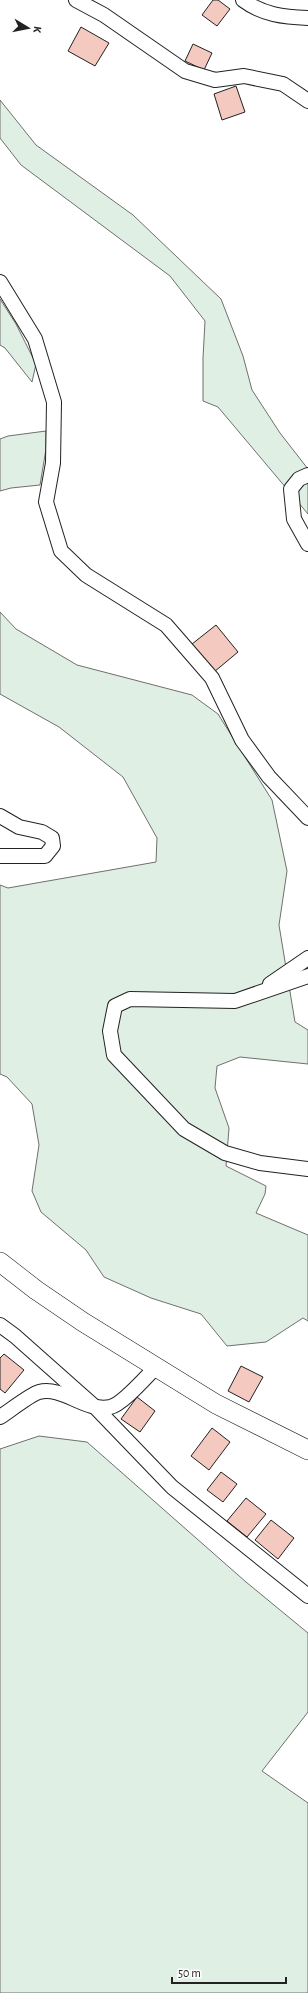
<svg xmlns="http://www.w3.org/2000/svg" width="308" height="1993" viewBox="0 0 308 1993" font-family="'Alegreya Sans',sans-serif">
<rect width="100%" height="100%" fill="#fff"/>
<g fill="#e0efe3" stroke="#6f6f6f">
<path d="M0,100L36,145L133,215L221,299L243,356L252,390L280,433L308,469V514L218,407L203,401V358L205,321L170,276L21,165L0,138Z"/>
<path d="M0,299L16,324L36,364L32,382L5,348L0,345Z"/>
<path d="M46,431V449L40,485L11,488L0,491V439L8,436Z"/>
<path d="M0,612L16,629L77,665L192,695L218,714L272,800L287,871L279,925L295,1022L308,1030V1064L240,1057L217,1066L215,1088L229,1128L226,1166L266,1186L265,1194L256,1213L308,1235V1321L303,1318L266,1342L227,1346L201,1314L151,1298L104,1277L86,1250L41,1212L32,1191L39,1145L32,1104L7,1077L0,1074V885L8,888L156,862L157,838L123,777L59,727L0,694Z"/>
<path d="M39,1436L87,1442L246,1582L308,1633V1712L262,1771L308,1803V1993H0V1449Z"/>
</g>
<g fill="#f3c9c0" stroke="#222">
<path d="M213,0H218L230,9L217,26L202,15Z"/>
<path d="M81,27L109,43L95,66L68,51Z"/>
<path d="M193,44L212,53L204,70L185,61Z"/>
<path d="M236,86L245,112L222,120L214,94Z"/>
<path d="M216,625L238,652L214,672L192,644Z"/>
<path d="M4,1354L24,1370L5,1393L0,1389V1358Z"/>
<path d="M241,1366L263,1377L249,1402L228,1391Z"/>
<path d="M137,1397L155,1411L140,1432L121,1419Z"/>
<path d="M212,1428L230,1442L209,1470L191,1456Z"/>
<path d="M221,1472L237,1484L223,1502L207,1490Z"/>
<path d="M246,1498L266,1514L247,1537L227,1521Z"/>
<path d="M271,1520L294,1538L278,1559L255,1540Z"/>
</g>
<g fill="none" stroke-linecap="round" stroke-linejoin="round">
<defs>
<g id="street">
<path d="M76,0L104,15L185,71L215,80L244,76L283,84L308,101"/>
<path d="M243,0C263,15 284,17 308,18"/>
<path d="M0,282L35,339L54,402L53,463L46,502L61,551L86,575L166,625L212,678L242,740L269,777L308,818"/>
<path d="M308,475L299,479L291,489L294,519L308,544"/>
<path d="M0,816L19,827L42,832L52,838L53,846L45,856H0"/>
<path d="M308,976L235,1001L130,999L115,1006L110,1031L114,1055L184,1129L225,1153L260,1163L308,1169"/>
<path d="M270,984L308,958"/>
<path d="M0,1325L15,1336L95,1407L172,1487L308,1596"/>
<path d="M0,1417C8,1412 31,1394 39,1392C63,1386 85,1412 110,1407C122,1405 147,1376 156,1367"/>
</g>
<path id="secondary" d="M0,1262L36,1290L83,1322L216,1404L308,1450"/>
</defs>
<use href="#street" stroke="#222" stroke-width="16"/>
<use href="#secondary" stroke="#222" stroke-width="20"/>
<use href="#street" stroke="#fff" stroke-width="14"/>
<use href="#secondary" stroke="#fff" stroke-width="19"/>
</g>
<g transform="translate(28 28) rotate(100)" stroke="#ffffff" stroke-width="3" paint-order="stroke">
<path d="M0-3L7 15L0 10L-7 15Z" fill="#222222"/>
<text y="-6" font-size="11" font-weight="bold" text-anchor="middle" fill="#222222">K</text>
</g>
<path d="M172 1977v6h114v-6" fill="none" stroke="#222222" stroke-width="2"/>
<text x="178" y="1977" font-size="12" fill="#222222" stroke="#ffffff" stroke-width="3" paint-order="stroke">50 m</text>
</svg>
